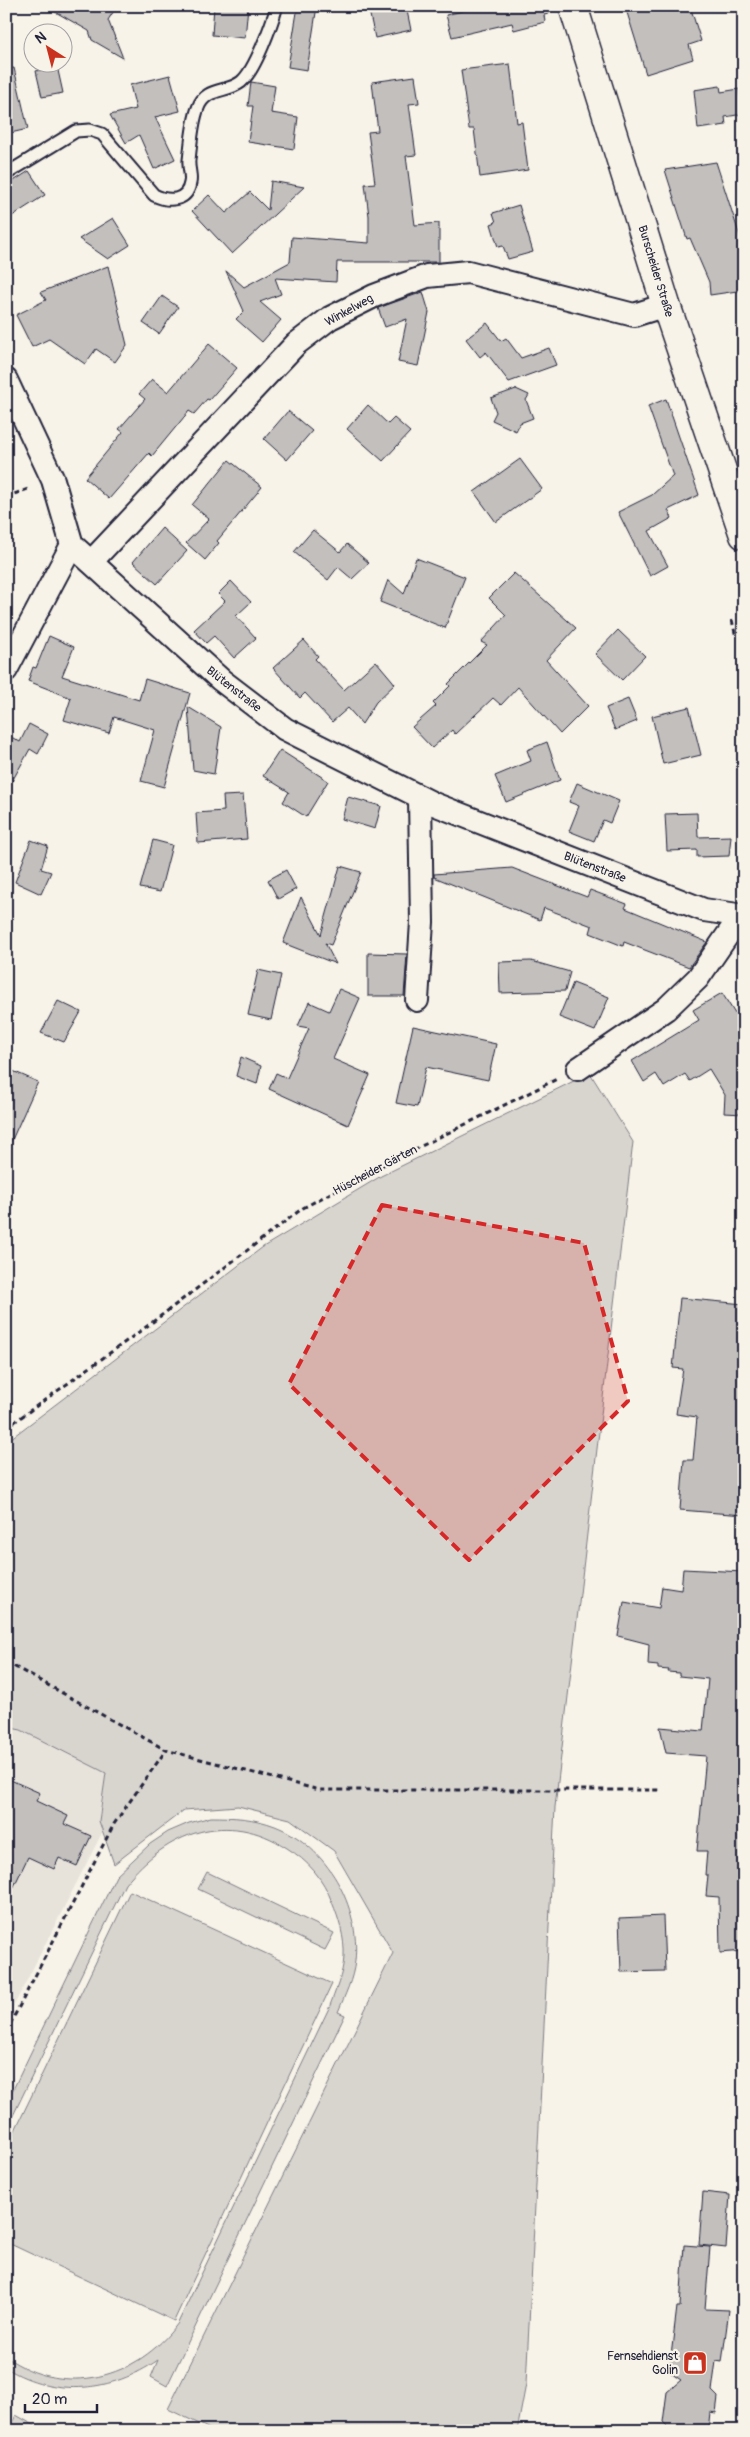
<svg xmlns="http://www.w3.org/2000/svg" width="750" height="2437" viewBox="0 0 750 2437" font-family="Pangolin,sans-serif">
<rect width="100%" height="100%" fill="#f7f3e8"/>
<filter id="ink" filterUnits="userSpaceOnUse"><feTurbulence type="fractalNoise" baseFrequency=".02" numOctaves="2"/><feDisplacementMap in="SourceGraphic" scale="10" xChannelSelector="R" yChannelSelector="G"/><feConvolveMatrix kernelMatrix="1 2 1 2 8 2 1 2 1" color-interpolation-filters="sRGB"/></filter>
<g filter="url(#ink)">
<path fill="#e7e3db" d="M6,1727L21,1730L106,1773L99,1821L103,1831L6,2021Z"/>
<g fill="#d8d5cf" stroke="#7d7c85">
<path d="M590,1073L633,1142L555,1807L526,2384L517,2431H214L168,2409L393,1953L334,1851L290,1819L238,1806L184,1810L114,1864L99,1821L106,1773L21,1730L6,1727V1442L263,1247L381,1176Z"/>
<path d="M211,1817C234,1817 254,1818 275,1826C327,1846 361,1907 355,1961C353,1979 345,1995 338,2012L345,2015L167,2386L151,2377L158,2360C112,2392 56,2398 6,2368V2357C65,2398 137,2379 178,2323L329,2008C335,1992 343,1974 344,1957C345,1938 339,1919 332,1902C323,1878 308,1861 287,1848C227,1809 167,1832 125,1884L6,2130V2104L116,1876L150,1844L168,1832L189,1823Z"/>
<path d="M207,1872L334,1933L325,1950L198,1889Z"/>
<path d="M130,1891L332,1984L174,2321L6,2242V2149Z"/>
<path d="M16,2415L44,2431H8Z"/>
</g>
<g fill="#c2bfbd" stroke="#22223b">
<path d="M45,6H117L108,20L123,58L92,40L89,31Z"/>
<path d="M214,6H248L245,38L212,35Z"/>
<path d="M298,6H317L307,70L288,67Z"/>
<path d="M368,6H406L411,30L375,38Z"/>
<path d="M482,6H548L549,14L544,15L545,22L514,30L512,23L452,37L446,15Z"/>
<path d="M625,6H690L701,41L689,45L693,59L646,74Z"/>
<path d="M510,64L517,123L522,122L528,170L480,177L474,129H469L461,70Z"/>
<path d="M57,66L63,93L42,97L36,71Z"/>
<path d="M14,68L28,129L6,134V69Z"/>
<path d="M170,75L180,111L155,117L175,159L154,169L139,135L126,143L110,115L136,109L130,85Z"/>
<path d="M415,76L419,103L409,104L416,155L406,156L415,225L439,223V262H337L336,282L275,278L281,294L260,302L281,320L262,342L236,319L244,311L226,271L244,287L290,262L292,237L369,243V216L365,184L375,183L368,132L378,131L372,82Z"/>
<path d="M251,82L275,86L271,113L298,117L294,149L248,142L253,106H248Z"/>
<path d="M720,86L721,92L739,89L743,114L725,117L726,125L698,129L694,90Z"/>
<path d="M716,162L744,249V290L710,295L709,282L690,238L687,239L665,170Z"/>
<path d="M29,171L45,195L6,220V186Z"/>
<path d="M271,181L304,187L232,254L192,211L209,195L226,213L250,192L268,210Z"/>
<path d="M519,205L533,252L508,259L503,246L498,247L491,224L496,222L493,213Z"/>
<path d="M113,218L130,245L108,259L79,239Z"/>
<path d="M108,266L127,345L115,362L96,349L85,364L49,339L32,347L16,315L46,300L41,292Z"/>
<path d="M423,292L429,312L418,366L398,362L407,319L385,327L378,308Z"/>
<path d="M162,296L178,307L159,334L143,323Z"/>
<path d="M487,323L501,341L506,338L521,358L549,348L556,365L509,382L486,352L480,357L466,339Z"/>
<path d="M209,344L237,368L209,400L207,399L194,414L189,411L152,456L149,453L109,499L85,478L123,432L119,429L145,399L139,394L152,379L168,392Z"/>
<path d="M516,389L529,395L526,400L533,418L520,423L516,431L492,420L496,412L491,398Z"/>
<path d="M666,399L699,495L668,510L672,518L649,531L668,566L650,576L618,512L652,495L673,476L648,406Z"/>
<path d="M368,405L388,424L394,418L410,432L383,461L347,429Z"/>
<path d="M288,411L312,431L287,460L264,439Z"/>
<path d="M520,459L542,489L496,522L474,492Z"/>
<path d="M229,460L262,487L217,541L219,543L205,560L186,543L209,519L192,505Z"/>
<path d="M162,528L187,551L157,584L133,562Z"/>
<path d="M313,530L340,552L347,544L369,563L352,579L338,567L328,580L294,552Z"/>
<path d="M416,558L465,577L445,628L380,602L388,580L404,594Z"/>
<path d="M514,573L576,628L546,660L588,706L560,734L518,687L501,705L493,698L455,734L452,730L432,748L412,727L436,706L433,703L450,686L448,684L487,645L481,642L506,615L489,598Z"/>
<path d="M231,581L251,602L236,616L256,638L234,658L214,636L206,643L194,630L225,601L218,594Z"/>
<path d="M618,630L645,656L622,680L595,654Z"/>
<path d="M49,636L74,647L62,676L139,700L145,679L190,693L164,787L141,781L155,730L114,717L109,733L64,720L71,698L28,681L33,667L36,668Z"/>
<path d="M304,640L318,656L315,659L344,690L376,661L392,680L395,684L376,702L362,724L348,708L332,722L305,693L300,698L273,668Z"/>
<path d="M628,699L637,721L615,730L606,708Z"/>
<path d="M188,707L221,727L214,774L193,770Z"/>
<path d="M689,707L701,755L663,764L652,716Z"/>
<path d="M29,724L48,734L38,754L30,749L6,792V734L20,742Z"/>
<path d="M547,742L560,780L506,802L495,776L531,761L527,750Z"/>
<path d="M280,750L328,781L306,817L283,802L289,792L263,776Z"/>
<path d="M577,783L619,801L610,823L603,820L594,841L569,831L579,806L569,802Z"/>
<path d="M243,795L247,839L198,843L196,813L224,811L223,796Z"/>
<path d="M348,797L381,806L375,829L342,819Z"/>
<path d="M697,813L698,837L731,836L729,856L697,857V850L667,851L665,814Z"/>
<path d="M31,840L48,846L41,869L51,872L41,894L15,882Z"/>
<path d="M153,840L172,845L160,892L140,888Z"/>
<path d="M340,866L361,872L331,945L325,943L336,964L283,943L301,897L321,935Z"/>
<path d="M512,868L587,897L590,890L627,904L625,908L707,942L689,967L624,942L623,946L590,933L592,926L544,908L540,920L434,877V874Z"/>
<path d="M286,870L296,889L278,899L268,880Z"/>
<path d="M368,953L407,954L404,996H368Z"/>
<path d="M531,961L570,972L565,991L500,993L499,962Z"/>
<path d="M258,970L281,975L271,1020L248,1015Z"/>
<path d="M573,983L609,997L595,1031L559,1017Z"/>
<path d="M339,989L360,998L333,1059L370,1075L348,1125L269,1089L276,1073L287,1078L309,1028L298,1026L309,1002L329,1011Z"/>
<path d="M722,993L744,1028V1114L724,1113L725,1095L709,1069L690,1081L685,1074L664,1087L656,1074L644,1082L632,1061L699,1020L693,1010Z"/>
<path d="M58,1001L81,1012L64,1042L41,1033Z"/>
<path d="M413,1026L496,1044L488,1080L426,1067L417,1107L396,1103Z"/>
<path d="M241,1057L261,1066L257,1084L236,1076Z"/>
<path d="M6,1068L38,1082L6,1153Z"/>
<path d="M680,1298L744,1304V1515L680,1510L684,1460H693L697,1417L676,1414L683,1369L673,1368Z"/>
<path d="M683,1569L744,1572V1951L720,1953L719,1897L706,1896L708,1875H705L707,1851H697L706,1756L666,1753L660,1727L703,1731L708,1679L679,1676V1673L668,1672L669,1670L658,1669V1666L648,1665L649,1644L618,1636L624,1602L659,1608L662,1587L681,1590Z"/>
<path d="M6,1778L40,1793L36,1801L68,1816L64,1824L91,1836L77,1866L59,1858L54,1869L28,1857L6,1903Z"/>
<path d="M663,1916L665,1971L621,1972L619,1918Z"/>
<path d="M703,2192L730,2195L726,2248L699,2245Z"/>
<path d="M684,2245L710,2247L705,2309L729,2310L722,2362L716,2361L712,2391L718,2397L716,2413L710,2412L708,2431L671,2430L663,2422L667,2392L681,2380L669,2372L677,2307H680Z"/>
</g>
<g fill="none" stroke-linecap="round" stroke-linejoin="round">
<defs>
<path id="service" d="M6,174L76,131L90,130L102,134L154,195C168,202 187,202 190,183C192,176 188,168 189,160C191,144 192,123 198,108C205,87 227,93 241,82C255,71 272,23 277,6"/>
<g id="minor">
<path d="M6,380L53,480L72,545L6,670"/>
<path d="M72,545L221,680L285,729L434,804L704,910L744,916"/>
<path d="M91,562L296,344L330,318L374,296L427,276L468,272L634,315L666,305"/>
<path d="M417,1000L422,922L420,798"/>
<path d="M578,1069L666,1009L698,978L740,917"/>
</g>
<path id="primary" d="M573,6L666,305L744,535"/>
</defs>
<use href="#service" stroke="#22223b" stroke-width="15"/>
<use href="#minor" stroke="#22223b" stroke-width="26"/>
<use href="#primary" stroke="#22223b" stroke-width="31"/>
<g stroke="#22223b" stroke-width="3" stroke-dasharray="5 4" stroke-linecap="butt">
<path d="M6,497L31,488"/>
<path d="M732,620L736,637"/>
<path d="M6,1428L150,1324L303,1208L381,1166L557,1079"/>
<path d="M6,1662L166,1750L319,1790H659"/>
<path d="M6,2032L114,1824L166,1750"/>
</g>
<use href="#service" stroke="#f7f3e8" stroke-width="11"/>
<use href="#minor" stroke="#f7f3e8" stroke-width="22"/>
<use href="#primary" stroke="#f7f3e8" stroke-width="28"/>
</g>
</g>
<path fill="#d62828" fill-opacity="0.2" stroke="#d62828" stroke-width="4" stroke-dasharray="10 6" stroke-linejoin="round" d="M382,1205L584,1243L628,1401L469,1560L289,1384Z"/>
<defs>
<symbol id="shop-square" viewBox="-11 -11 22 22"><rect x="-9" y="-9" width="18" height="18" rx="4" fill="#c8321e" stroke="#f7f3e8"/><path d="M-5-2.5h2.3a2.7 3.5 0 0 1 5.4 0H5L5.5 6h-11ZM-1.5-2.5h3a1.5 2.3 0 0 0-3 0Z" fill="#fff"/></symbol>
</defs>
<g fill-rule="evenodd">
<use href="#shop-square" x="681" y="2349" width="28" height="28"/>
</g>
<g text-anchor="middle" stroke-width="4.5" stroke-linejoin="round" paint-order="stroke">
<g font-size="12" fill="#22223b" stroke="#f7f3e8">
<text transform="translate(656 271) rotate(73)" y="4">Burscheider Straße</text>
<text transform="translate(349 310) rotate(-29)" y="4">Winkelweg</text>
<text transform="translate(234 689) rotate(38)" y="4">Blütenstraße</text>
<text transform="translate(595 867) rotate(21)" y="4">Blütenstraße</text>
<text transform="translate(375 1170) rotate(-28)" y="4">Hüscheider Gärten</text>
</g>
<g font-size="12" fill="#22223b" stroke="#f7f3e8" text-anchor="end">
<text x="678" y="2360">Fernsehdienst<tspan x="678" dy="14">Golin</tspan></text>
</g>
</g>
<rect width="750" height="2437" fill="none" stroke="#f7f3e8" stroke-width="25"/>
<rect x="12" y="12" width="725" height="2412" fill="none" stroke="#22223b" stroke-width="2" filter="url(#ink)"/>
<g transform="translate(48 48) rotate(324)"><circle r="24" fill="#f7f3e8" stroke="#a29fa3"/>
<path d="M0-4L9 19L0 12L-9 19Z" fill="#c8321e"/>
<text y="-8" font-size="14" font-weight="bold" text-anchor="middle" fill="#22223b">N</text>
</g>
<path d="M25 2404v8h72v-8" fill="none" stroke="#22223b" stroke-width="2.5"/>
<text x="32" y="2404" font-size="15" fill="#22223b" stroke="#f7f3e8" stroke-width="4" paint-order="stroke">20 m</text>
</svg>
